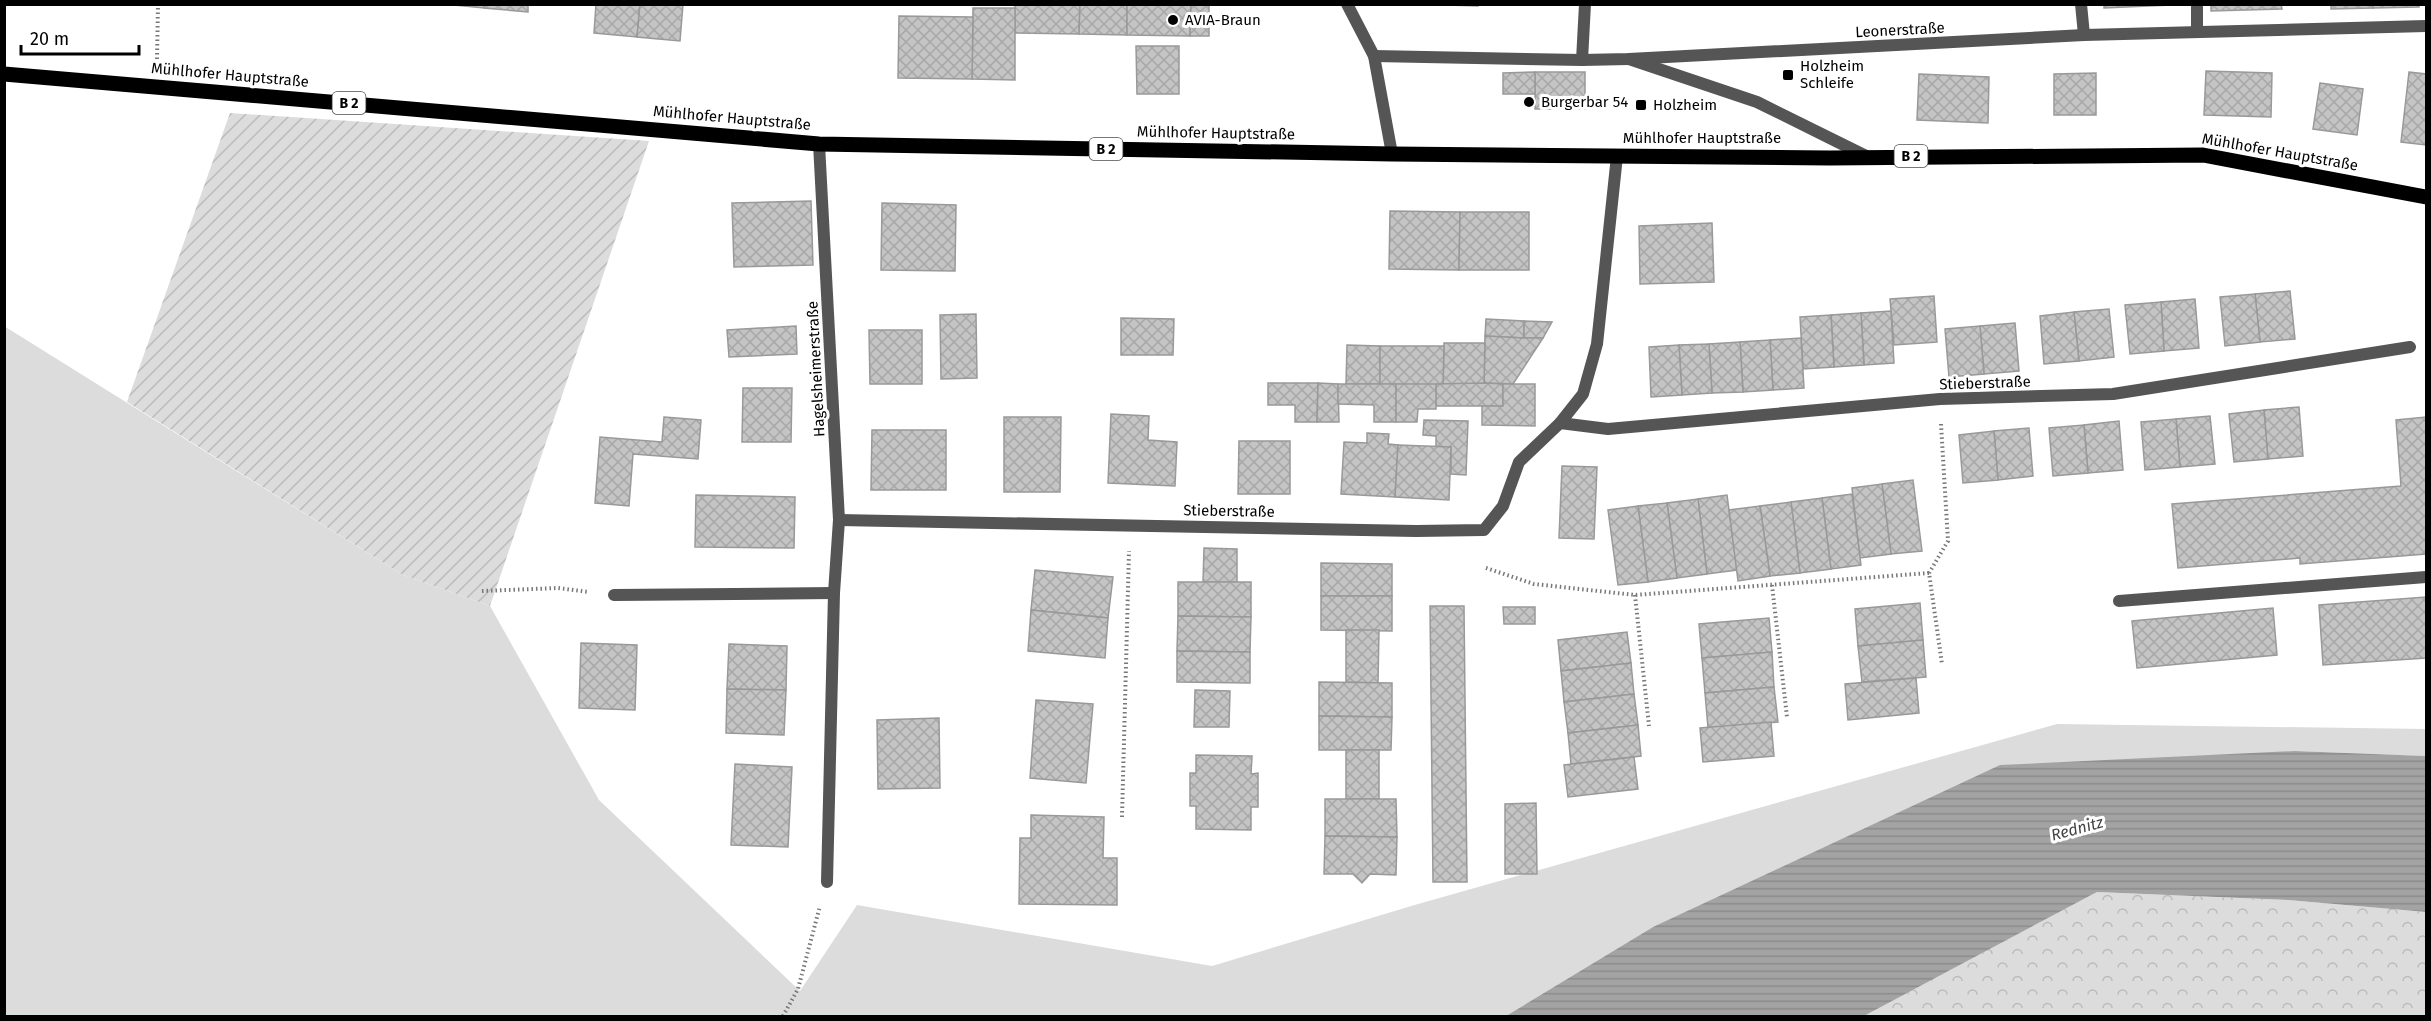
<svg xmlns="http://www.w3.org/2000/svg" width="2431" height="1021" viewBox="0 0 2431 1021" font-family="'Fira Sans',sans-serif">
<defs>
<pattern id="forest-crowns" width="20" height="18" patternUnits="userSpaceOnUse" patternTransform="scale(1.5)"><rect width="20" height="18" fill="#dcdcdc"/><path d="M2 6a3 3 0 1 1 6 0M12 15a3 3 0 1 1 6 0" fill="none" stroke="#bbb"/></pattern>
<pattern id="garden-furrows" width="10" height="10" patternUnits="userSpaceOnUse" patternTransform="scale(1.5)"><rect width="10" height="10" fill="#dcdcdc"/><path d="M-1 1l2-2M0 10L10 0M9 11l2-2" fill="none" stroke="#bbb"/></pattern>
<pattern id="water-rules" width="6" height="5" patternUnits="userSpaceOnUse" patternTransform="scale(1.5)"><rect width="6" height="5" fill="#a3a3a3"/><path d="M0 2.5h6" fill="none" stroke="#8b8b8b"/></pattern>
<pattern id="building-cross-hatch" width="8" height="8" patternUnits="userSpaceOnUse" patternTransform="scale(1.5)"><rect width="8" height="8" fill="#c4c4c4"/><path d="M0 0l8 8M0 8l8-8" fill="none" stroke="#a7a7a7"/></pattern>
</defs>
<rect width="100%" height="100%" fill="#fff"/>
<path fill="#dcdcdc" d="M4,326L403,575L490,606L599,800L800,991L857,905L1212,966L1418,904L2057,724L2426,729V756L2295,751L1653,927L1506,1016H5Z"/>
<path fill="url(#forest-crowns)" d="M2097,892L2288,900L2426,912V1016H1864Z"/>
<path fill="url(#garden-furrows)" d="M230,113L649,141L490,606L403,575L127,402Z"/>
<path fill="url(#water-rules)" d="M2295,751L2426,756V912L2288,900L2097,892L1864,1016H1506L1653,927L2000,765Z"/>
<g fill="url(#building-cross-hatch)" stroke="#999" stroke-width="1.5">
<path d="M443,4H484V8Z"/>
<path d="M484,4H528V12L484,8Z"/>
<path d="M596,4H640L637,37L594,33Z"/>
<path d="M640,4H683L680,41L637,37Z"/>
<path d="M1015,4H1080L1079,34L1015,33Z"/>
<path d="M1080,4H1127V35L1079,34Z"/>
<path d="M1127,4H1191L1190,36L1127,35Z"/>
<path d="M1191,4H1209V36H1190Z"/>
<path d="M1415,4H1478V6Z"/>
<path d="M2104,4H2171V5L2104,8Z"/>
<path d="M2211,4H2281L2282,9L2211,11Z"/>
<path d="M2331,4H2373V8L2331,9Z"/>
<path d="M2373,4H2419V7L2373,8Z"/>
<path d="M973,8H1015V80L972,79Z"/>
<path d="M899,16L973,17L972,79L898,78Z"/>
<path d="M1136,46H1179V94H1137Z"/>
<path d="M2206,71L2272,73L2271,117L2204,115Z"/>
<rect x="1535" y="72" width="50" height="37"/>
<path d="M1535,72V94H1503V73Z"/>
<path d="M2409,72L2426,74V145L2401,142Z"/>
<path d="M2096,73V115H2054V74Z"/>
<path d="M1919,74L1989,77L1988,123L1917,120Z"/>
<path d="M2320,83L2363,89L2357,135L2313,129Z"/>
<path d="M811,201L813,265L734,267L732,203Z"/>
<path d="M882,203L956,205L955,271L881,270Z"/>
<path d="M1390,211L1460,212L1459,270L1389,269Z"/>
<path d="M1460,212H1529V270H1459Z"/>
<path d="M1712,223L1714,282L1640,284L1639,226Z"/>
<path d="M2290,291L2295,339L2260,342L2255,294Z"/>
<path d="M2255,294L2260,342L2225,346L2220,297Z"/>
<path d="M1934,296L1937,342L1894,345L1890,299Z"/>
<path d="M2195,299L2199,348L2164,351L2161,302Z"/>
<path d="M2161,302L2164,351L2130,354L2125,305Z"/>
<path d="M2109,309L2114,357L2079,361L2074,312Z"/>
<path d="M1891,311L1894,363L1864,365L1861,313Z"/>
<path d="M2074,312L2079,361L2044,364L2040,316Z"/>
<path d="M1861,313L1864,365L1834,367L1831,315Z"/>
<path d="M976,314L977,378L941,379L940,315Z"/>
<path d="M1831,315L1834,367L1803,369L1800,317Z"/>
<path d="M1121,318L1174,319L1173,355H1121Z"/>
<path d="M1486,319L1524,321V338L1485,336Z"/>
<path d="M1524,321L1552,322L1543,338H1524Z"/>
<path d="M2015,323L2019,371L1984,374L1980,326Z"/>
<path d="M796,326L797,354L729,357L727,330Z"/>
<path d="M1980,326L1984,374L1949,377L1945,329Z"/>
<path d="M869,330H922V384H870Z"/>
<path d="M1485,336L1524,338H1543L1513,384L1484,383Z"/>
<path d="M1801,338L1804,388L1773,390L1770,340Z"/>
<path d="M1770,340L1773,390L1743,392L1740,342Z"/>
<path d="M1740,342L1743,392L1712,393L1709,344Z"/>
<path d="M1444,343H1485L1484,385H1443Z"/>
<path d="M1709,344L1712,393L1682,395L1679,345Z"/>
<path d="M1347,345L1380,346V384H1346Z"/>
<path d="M1679,345L1682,395L1651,397L1649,347Z"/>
<path d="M1380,346H1444L1443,385L1380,384Z"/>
<path d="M1268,383H1318L1317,422H1295V405H1268Z"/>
<path d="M1318,383L1338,384L1339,422H1317Z"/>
<path d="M1484,383L1503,384V406H1436V384Z"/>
<path d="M1338,384H1396V422H1374V405L1338,404Z"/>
<path d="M1396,384H1436V409H1418L1417,422H1396Z"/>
<path d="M1503,384H1535V426L1482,425V406H1503Z"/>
<path d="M743,388H792L791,442H742Z"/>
<path d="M2299,407L2303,456L2268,459L2264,410Z"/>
<path d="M2264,410L2268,459L2234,462L2229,414Z"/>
<path d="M1111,414L1149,416L1148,440L1177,442L1175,486L1108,483Z"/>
<path d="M2210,416L2215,464L2180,467L2176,419Z"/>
<path d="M664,417L701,420L698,459L633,454L629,506L595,503L600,437L662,442Z"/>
<path d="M1004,417H1061L1060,492H1004Z"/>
<path d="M2426,417V554L2300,564V558L2178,568L2172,504L2401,486L2396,420Z"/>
<path d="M2176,419L2180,467L2145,470L2141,422Z"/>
<path d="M1424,420L1468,421L1466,475L1451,474V447H1436V436L1423,435Z"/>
<path d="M2119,421L2123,470L2088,473L2084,425Z"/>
<path d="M2084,425L2088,473L2053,476L2049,428Z"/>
<path d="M2029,428L2033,476L1998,480L1994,431Z"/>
<path d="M872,430H946V490H871Z"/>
<path d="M1994,431L1998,480L1963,483L1959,435Z"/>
<path d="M1367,433L1389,434L1388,444L1398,445L1395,497L1341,494L1344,442L1367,443Z"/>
<path d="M1239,441H1290V494H1238Z"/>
<path d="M1398,445L1451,447L1449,500L1395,497Z"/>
<path d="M1562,466L1597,467L1594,539L1559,538Z"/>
<path d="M1913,480L1922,551L1891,554L1882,484Z"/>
<path d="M1882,484L1891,554L1860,558L1852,488Z"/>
<path d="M1852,494L1861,565L1831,569L1822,498Z"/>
<path d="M696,495L795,497L794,548L695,547Z"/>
<path d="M1727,495L1737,570L1707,574L1698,499Z"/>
<path d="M1822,498L1831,569L1800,573L1791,502Z"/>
<path d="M1698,499L1707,574L1677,578L1667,503Z"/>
<path d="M1791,502L1800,573L1770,576L1760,506Z"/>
<path d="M1667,503L1677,578L1648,582L1638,506Z"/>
<path d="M1638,506L1648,582L1618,585L1608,510Z"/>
<path d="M1760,506L1770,576L1738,581L1729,510Z"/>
<path d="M1204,548L1237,549V582H1203Z"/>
<path d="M1321,563L1392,564V596H1321Z"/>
<path d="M1035,570L1113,577L1108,618L1031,610Z"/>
<path d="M1178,582H1251V617L1178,616Z"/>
<path d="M1321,596H1392V631L1321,630Z"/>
<path d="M2426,597V658L2323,665L2319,605Z"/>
<path d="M1920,603L1923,640L1858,646L1855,609Z"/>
<path d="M1430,606H1464L1467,882H1433Z"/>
<path d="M1503,607H1535V624H1504Z"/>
<path d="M2273,608L2277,655L2137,668L2132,621Z"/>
<path d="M1031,610L1108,618L1105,658L1028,651Z"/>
<path d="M1178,616L1251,617L1250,652L1177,651Z"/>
<path d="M1769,618L1772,652L1702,658L1699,624Z"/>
<path d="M1346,630H1379L1378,683L1346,682Z"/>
<path d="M1627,632L1631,663L1561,671L1558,640Z"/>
<path d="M1923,640L1926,677L1862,682L1858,646Z"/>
<path d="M581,643L637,645L635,710L579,708Z"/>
<path d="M729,644L787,646L786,690L727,689Z"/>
<path d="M1177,651L1250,652V683L1177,682Z"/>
<path d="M1772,652L1774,687L1705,693L1702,658Z"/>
<path d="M1631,663L1634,694L1564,702L1561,671Z"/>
<path d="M1916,678L1919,713L1848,720L1845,684Z"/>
<path d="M1319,682L1392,683V717L1319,716Z"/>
<path d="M1774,687L1778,722L1708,728L1705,693Z"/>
<path d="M727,689L786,690L784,735L726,733Z"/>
<path d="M1195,690L1230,691L1229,727H1194Z"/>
<path d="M1634,694L1638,725L1568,733L1564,702Z"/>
<path d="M1036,700L1093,704L1086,783L1030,778Z"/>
<path d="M1319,716L1392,717L1391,750H1319Z"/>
<path d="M939,718L940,788L878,789L877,720Z"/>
<path d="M1771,722L1774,756L1703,762L1700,728Z"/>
<path d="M1638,725L1641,756L1571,764L1568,733Z"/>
<rect x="1346" y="750" width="33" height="49"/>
<path d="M1196,755L1252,756L1251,774L1258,773V807H1251V830L1196,829V806H1190V773H1196Z"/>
<path d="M1634,757L1638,789L1568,797L1564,765Z"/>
<path d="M735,764L792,767L788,847L731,845Z"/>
<path d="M1325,799H1396L1397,837L1325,836Z"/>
<path d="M1536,803L1537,874H1505V804Z"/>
<path d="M1031,815L1104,817L1103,858H1117V905L1019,904L1020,838H1031Z"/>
<path d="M1325,836L1397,837L1396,875L1370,874L1362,883L1353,874H1324Z"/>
</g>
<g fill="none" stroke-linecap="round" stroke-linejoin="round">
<g stroke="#777" stroke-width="4" stroke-dasharray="1.5 3" stroke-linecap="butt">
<path d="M157,59L158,4"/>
<path d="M1941,424L1948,541L1929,573L1942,664"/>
<path d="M1486,568L1534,584L1635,595L1929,573"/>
<path d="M1772,585L1787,717"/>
<path d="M482,591L558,588L589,592"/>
<path d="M1635,595L1649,726"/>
<path d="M1122,817L1129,551"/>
<path d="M783,1016L798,989L820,906"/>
</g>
<g stroke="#555" stroke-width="12">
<path d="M2081,4L2084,35"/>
<path d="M2197,4V32"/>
<path d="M1629,59L1757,102L1866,156"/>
<path d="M1582,60L1585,4"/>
<path d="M2119,601L2426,577"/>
</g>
<g stroke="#555" stroke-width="12">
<path d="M1347,4L1374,56L1392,154"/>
<path d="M1374,56L1582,60L1629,59L2084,35L2426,26"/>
<path d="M819,144L839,520L834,593L827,882"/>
<path d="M1560,423L1608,429L1940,399L2113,394L2410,347"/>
<path d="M839,520L1416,531L1484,530L1503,506L1519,462L1560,423L1583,394L1597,344L1617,156"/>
<path d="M614,595L834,593"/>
</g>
<path stroke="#000" stroke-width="15" d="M4,74L819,144L1392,154L1830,158L2203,155L2426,197"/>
</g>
<g fill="#000" stroke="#fff" stroke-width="2">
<circle cx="1173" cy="20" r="6"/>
<rect x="1782" y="69" width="12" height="12" rx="3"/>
<circle cx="1529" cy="102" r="6"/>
<rect x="1635" y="99" width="12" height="12" rx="3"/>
</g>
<g text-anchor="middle" stroke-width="6" stroke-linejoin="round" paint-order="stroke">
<g fill="#fff" stroke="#4c4c4c" stroke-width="1.5">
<rect x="332.5" y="92" width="33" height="22" rx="4.5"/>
<rect x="1089.5" y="138" width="33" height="22" rx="4.5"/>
<rect x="1894.5" y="145" width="33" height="22" rx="4.5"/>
</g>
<g font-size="14" font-weight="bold" fill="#000">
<text x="349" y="108">B 2</text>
<text x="1106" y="154">B 2</text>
<text x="1911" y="161">B 2</text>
</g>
<g font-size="15" fill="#000" stroke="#fff" text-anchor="start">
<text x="1185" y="25">AVIA-Braun</text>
<text x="1800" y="71">Holzheim<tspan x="1800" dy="17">Schleife</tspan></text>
<text x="1541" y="107">Burgerbar 54</text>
<text x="1653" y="110">Holzheim</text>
</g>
<g font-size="15" fill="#000" stroke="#fff">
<text transform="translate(1900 30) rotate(-3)" y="5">Leonerstraße</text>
<text transform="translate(230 75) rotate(5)" y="5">Mühlhofer Hauptstraße</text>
<text transform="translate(732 118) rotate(5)" y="5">Mühlhofer Hauptstraße</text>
<text transform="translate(1216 133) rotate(1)" y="5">Mühlhofer Hauptstraße</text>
<text x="1702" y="143">Mühlhofer Hauptstraße</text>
<text transform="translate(2280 152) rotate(10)" y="5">Mühlhofer Hauptstraße</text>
<text transform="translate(816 369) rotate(-93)" y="5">Hagelsheimerstraße</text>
<text transform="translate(1985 383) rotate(-2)" y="5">Stieberstraße</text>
<text transform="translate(1229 511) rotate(1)" y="5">Stieberstraße</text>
</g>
<g font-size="16" font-style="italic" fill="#444" stroke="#fff">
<text transform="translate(2077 828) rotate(-15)" y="6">Rednitz</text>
</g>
</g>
<rect width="2431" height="1021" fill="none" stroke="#000000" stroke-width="12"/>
<path d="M21 45v9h118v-9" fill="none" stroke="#000000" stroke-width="3"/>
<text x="30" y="45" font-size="18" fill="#000000" stroke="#ffffff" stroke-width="4.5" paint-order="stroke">20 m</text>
</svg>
